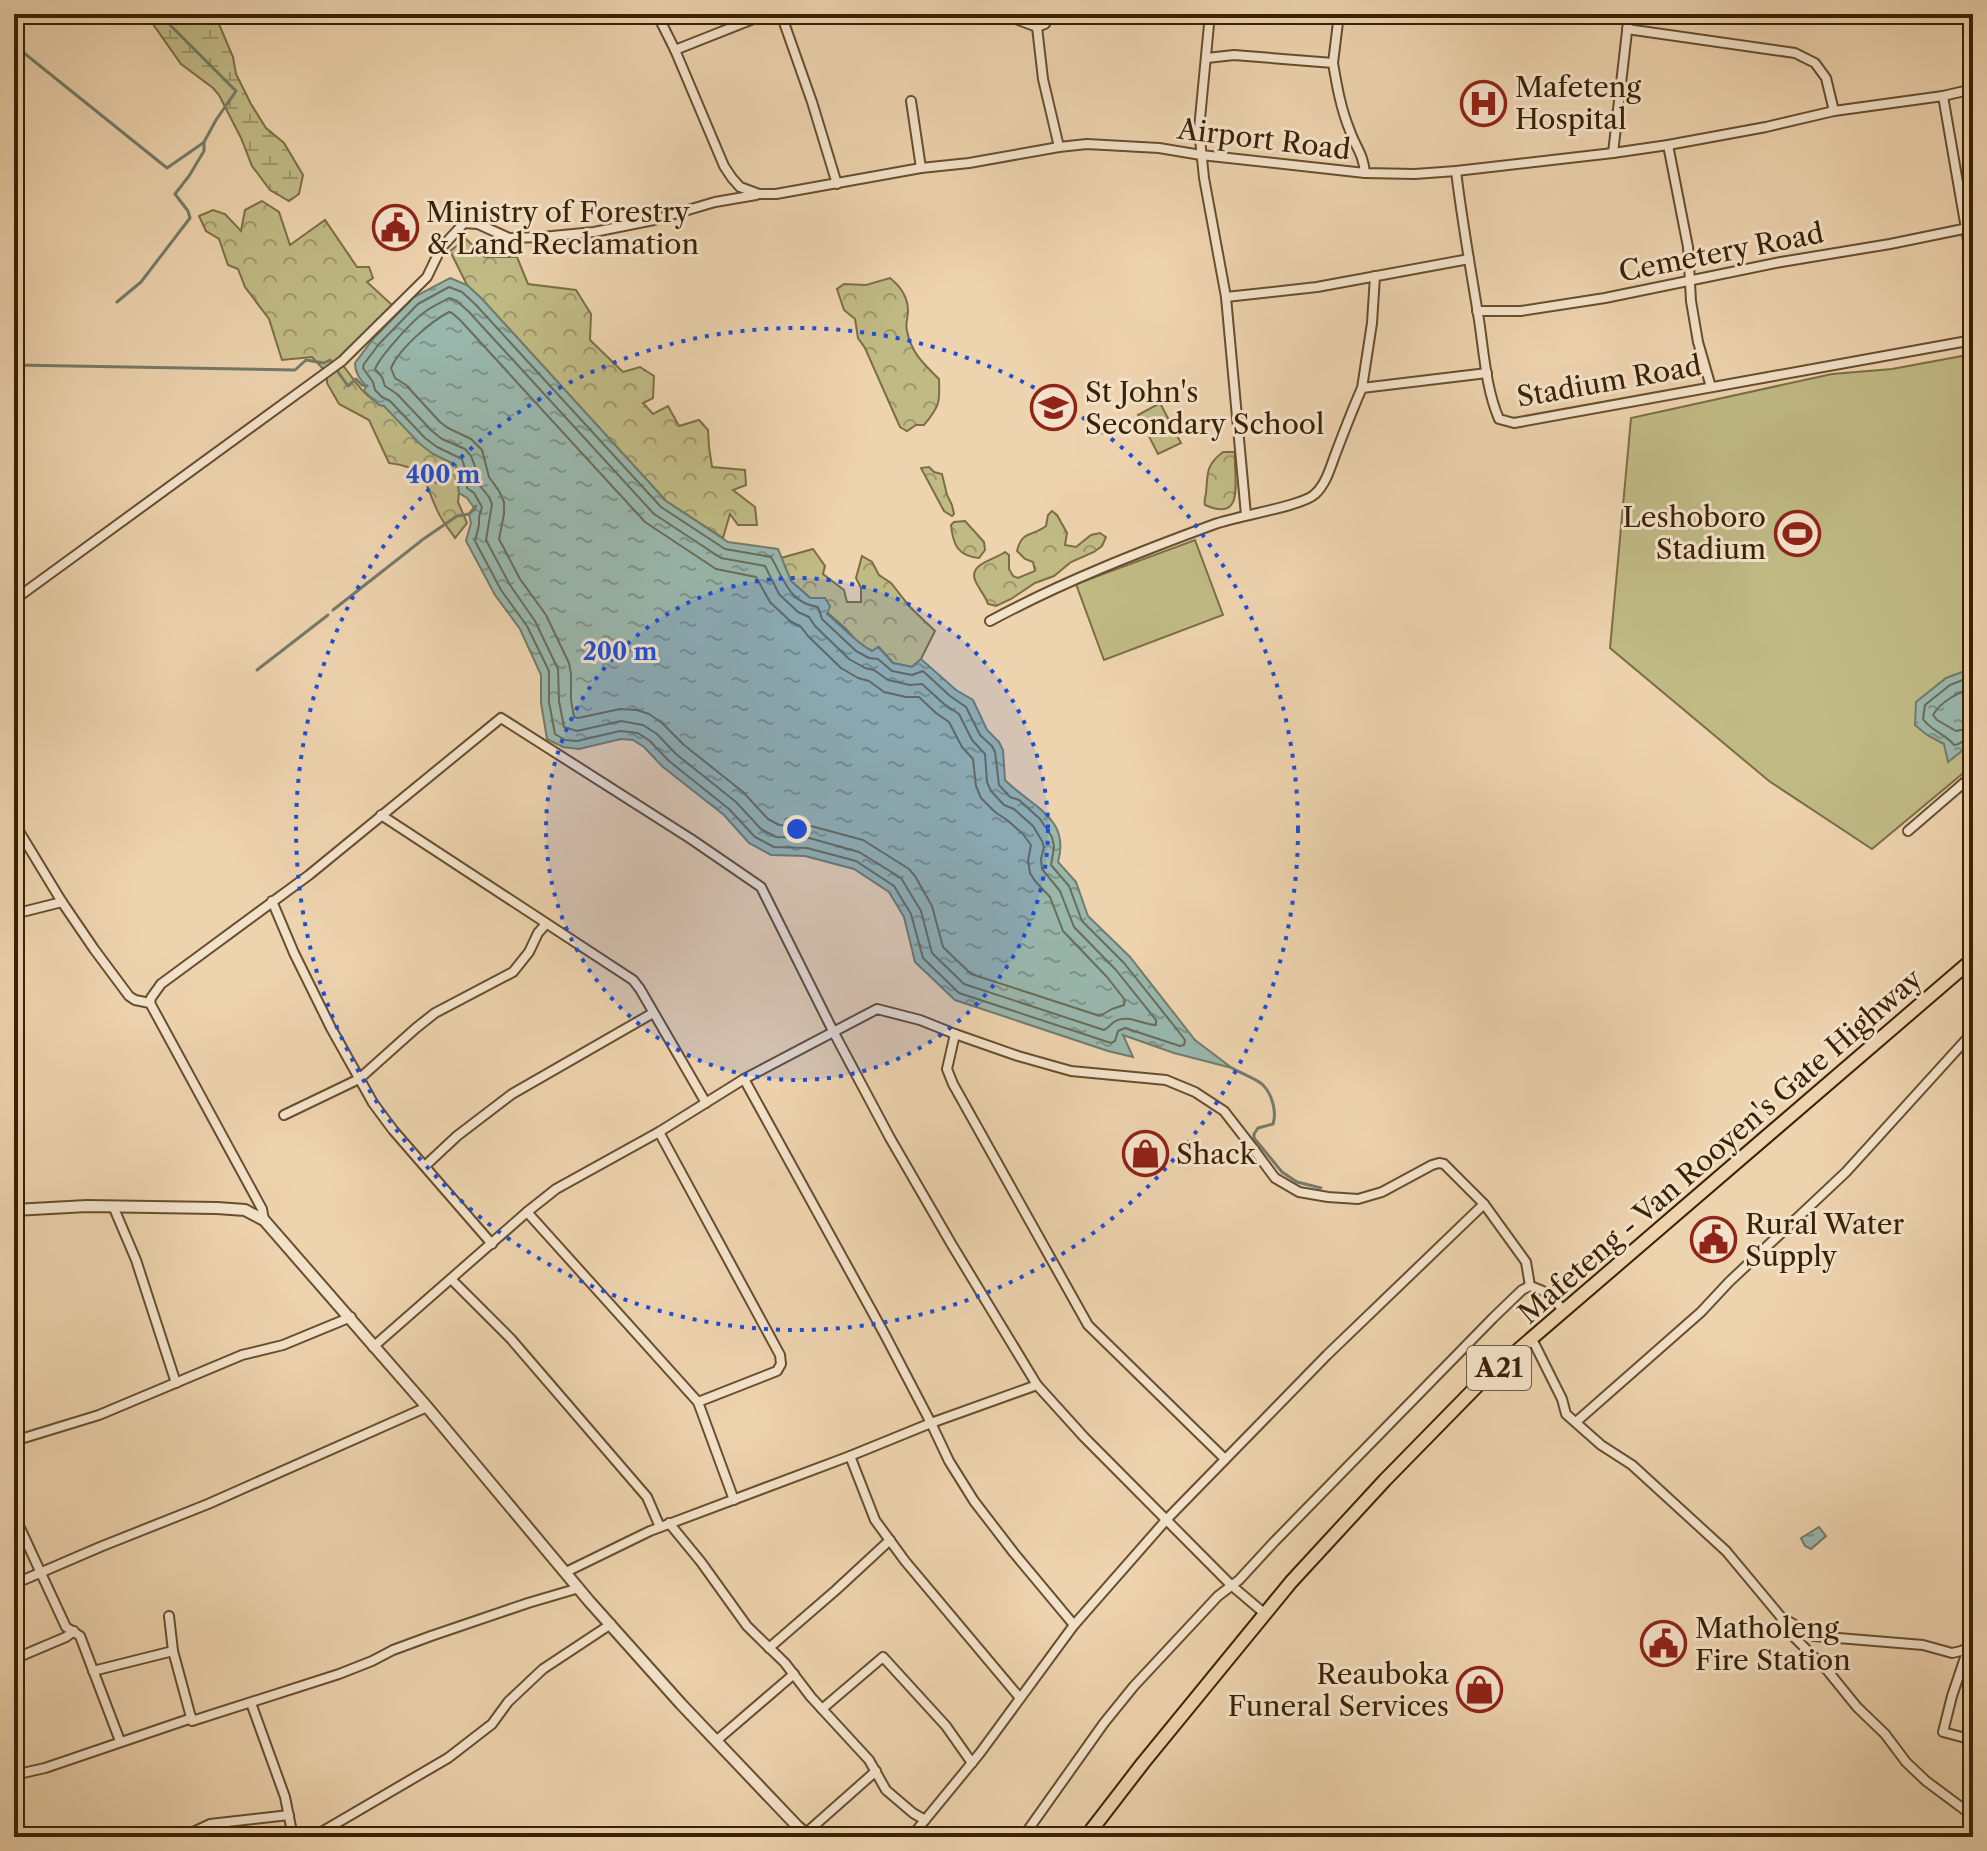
<svg xmlns="http://www.w3.org/2000/svg" width="1987" height="1851" viewBox="0 0 1987 1851" font-family="'Libre Caslon Text',serif">
<defs>
<pattern id="forest-crowns" width="20" height="18" patternUnits="userSpaceOnUse" patternTransform="scale(2)"><rect width="20" height="18" fill="#c0ba85"/><path d="M2 6a3 3 0 1 1 6 0M12 15a3 3 0 1 1 6 0" fill="none" stroke="#9d976b"/></pattern>
<pattern id="wetland-marsh" width="20" height="14" patternUnits="userSpaceOnUse" patternTransform="scale(2)"><rect width="20" height="14" fill="#c0ba85"/><path d="M1 5h8M5 5V1M11 12h8M15 12V8" fill="none" stroke="#9d976b"/></pattern>
<pattern id="water-ripples" width="26" height="14" patternUnits="userSpaceOnUse" patternTransform="scale(2)"><rect width="26" height="14" fill="#99b7ad"/><path d="M2 4q2-2 4 0t4 0M15 11q2-2 4 0t4 0" fill="none" stroke="#7e948b"/></pattern>
</defs>
<rect width="100%" height="100%" fill="#edd3ae"/>
<filter id="stains"><feTurbulence type="fractalNoise" baseFrequency=".0025" numOctaves="4"/><feColorMatrix values="0 0 0 0 .2 0 0 0 0 .09 0 0 0 0 .02 0 0 0 .5 -.17"/></filter>
<radialGradient id="worn" r=".72"><stop offset=".6" stop-color="#630" stop-opacity="0"/><stop offset="1" stop-color="#630" stop-opacity=".3"/></radialGradient>
<g fill="#c0ba85" stroke="#7c6e44" stroke-width="2">
<path d="M1973,354V765L1872,849L1769,781L1610,648L1631,418L1832,374L1892,369Z"/>
<path d="M1160,403L1181,443L1158,454L1138,415Z"/>
<path d="M1195,540L1223,615L1104,660L1076,584Z"/>
</g>
<g fill="url(#forest-crowns)" stroke="#7c6e44" stroke-width="2">
<path d="M262,201L279,212L290,245L325,220L357,267H369L373,278L367,282L392,305L340,361C352,377 365,399 384,406L433,454L456,465L459,493L458,502L467,523L455,538C449,529 441,520 437,510C423,480 428,468 389,463L369,420L339,404L327,383V373L312,357L282,360L269,319L245,287L238,269L228,265L219,239L206,231L199,216L213,210L225,214L241,231L245,210Z"/>
<path d="M466,239L485,257H517L528,284L576,290L591,314L590,340L623,372L640,367L654,376L653,398L643,403L653,414L668,406L679,426L699,420L708,430L709,447L712,467L745,470L746,485L733,490L755,507L757,525H738L730,514L723,538L666,501L482,299L467,285L450,251Z"/>
<path d="M890,278C900,286 908,297 908,311C908,318 905,323 907,331C912,354 923,363 939,379C940,402 940,406 924,425H916L907,431L900,427L865,348L858,338L855,319L844,310L837,289L844,284L866,285Z"/>
<path d="M1223,452H1235C1233,477 1247,524 1205,505C1204,501 1205,497 1206,493C1208,473 1205,466 1223,452Z"/>
<path d="M929,467L934,472L942,474L947,495L952,505L954,514L952,516L944,511L921,468Z"/>
<path d="M1052,511L1057,515L1067,533L1065,545L1076,547L1091,535L1100,533L1106,537L1102,546L1094,552L1071,562L1054,576L1035,583L1011,599L996,606L988,604C985,595 978,588 975,580C969,563 995,560 1005,552L1009,555V569L1013,576L1018,578L1035,571L1033,562L1025,559L1017,551C1022,530 1032,537 1046,526L1048,515Z"/>
<path d="M965,521L984,542L985,550L979,558C958,556 953,545 951,525L954,522Z"/>
<path d="M813,549L825,566L823,574L844,590L847,602H861V588L856,578L862,556L872,562L879,575L891,583L910,607L935,631L921,659L912,667L893,663L879,647L872,651L860,645L846,629L791,581L781,558Z"/>
</g>
<path fill="url(#wetland-marsh)" stroke="#7c6e44" stroke-width="2" d="M143,14H214L216,17L233,57L236,74L251,104L266,128L284,143L303,175L299,194L289,201L270,190L252,166L241,138L219,95L213,88L181,64L150,20Z"/>
<g fill="url(#water-ripples)" stroke="#737b69" stroke-width="2">
<path d="M450,278L467,285L482,299L666,501L728,542L778,549L791,581L810,598H825L830,606L827,614C842,626 855,642 872,651L878,647L893,663L912,667L921,659L956,690L973,700L987,730L999,742L1003,750L1005,780C1030,806 1071,817 1058,862L1076,882L1088,916L1130,957L1195,1040L1232,1068L1174,1053L1123,1035L1133,1057L1108,1051L955,1000L915,962L904,917L889,892L854,869L805,856L771,855L749,843L724,815L663,767L644,747L633,740L621,739L579,749L563,747L547,739L541,703V675L520,629L495,595L466,541L471,523L469,514L475,509L467,498L459,493L456,465L433,454L420,444L384,406L379,405L364,391L366,386C360,379 355,373 355,363L373,339L414,297Z"/>
<path d="M1969,662L1973,664V742L1948,762L1944,744L1927,735L1915,725L1916,702L1946,678L1965,671Z"/>
<path d="M1819,1527L1826,1536L1811,1549L1805,1546L1801,1538Z"/>
</g>
<g fill="none" stroke-linecap="round" stroke-linejoin="round">
<g stroke="#696c58" stroke-width="2">
<path d="M449,287L462,292L476,305L661,507L725,549L771,557C784,579 789,603 818,607L822,619L856,651L869,658L878,659L892,671L912,675L923,671L950,696L966,707L980,735L992,746L995,752L999,785L1010,797L1019,800L1040,819L1052,837L1054,847L1051,865L1069,886L1082,921L1124,963L1179,1032L1185,1040L1184,1045L1180,1046L1125,1028L1118,1031L1115,1041L1111,1043L959,993L923,958L911,914L894,886L856,861L807,848L774,847L755,837L729,809L669,761L650,741L638,733L620,731L577,741L565,740L555,734L549,702V671L527,626L501,590L475,541L479,525V517L482,507L474,493L467,488L466,472L462,459L437,447L425,438L390,401L382,397L375,390L373,382L363,368L364,364L379,344L418,304Z"/>
<path d="M449,298L457,301L469,312L654,514L721,558L765,566L779,594L798,612L809,617L815,626L849,659L865,668L874,670L888,680L910,685L922,684L944,704L959,714L972,740L985,754L987,782L991,791L1004,805L1014,809L1033,826L1042,841L1044,847L1041,859L1042,869L1060,891L1074,927L1116,970L1156,1020V1025C1143,1025 1127,1013 1114,1022C1111,1024 1108,1028 1104,1030L964,984L932,953L921,911L901,878L859,852L809,838L776,837L761,829L736,802L676,754L657,734L643,725L621,721L577,731L564,727L559,701L558,669L535,621L510,585L486,540L492,504L489,497L477,482L476,469L471,456L465,449L442,439L432,431L397,394L385,386L382,377L375,369C381,355 413,320 426,311C433,306 442,302 449,298Z"/>
<path d="M449,312L452,313L460,320L645,522L716,569L756,577L770,602L790,621L801,627L808,636L841,668L858,678L869,681L884,692L906,697H919L936,713L949,722L962,747L973,759L976,786L981,798L995,812L1007,820L1023,834L1031,845L1028,861L1030,873L1035,881L1050,897L1063,931L1107,977L1125,1000L1124,1005L1112,1009L1100,1016L971,974L943,947L932,906L915,876L909,869L863,840L811,826L779,825L768,819L743,792L684,745L662,723L649,714L637,710L620,709L578,718L574,717L571,700V674L569,663L546,615L520,579L499,539L504,514V502L499,491L489,477L482,450L471,439L448,428L440,422L406,385L395,378L391,368C399,349 430,322 449,312Z"/>
<path d="M1973,672L1968,678L1950,685L1925,705L1923,719C1931,731 1946,734 1954,745C1962,745 1965,736 1973,737"/>
<path d="M1973,687C1958,693 1941,701 1933,715L1937,720L1956,731L1973,727"/>
</g>
<g stroke="#737b69" stroke-width="3">
<path d="M14,45L167,168L203,143"/>
<path d="M117,302L141,282L190,218L188,211L175,194L189,176L204,151V142L216,120L236,91L159,14"/>
<path d="M326,362L330,360L332,363"/>
<path d="M14,365L295,370L306,360L324,363"/>
<path d="M338,372L348,386L356,379L362,385L367,386"/>
<path d="M422,540L457,516L469,514L476,506"/>
<path d="M333,610L421,541"/>
<path d="M257,670L328,615"/>
<path d="M1232,1068C1240,1073 1257,1079 1263,1085C1272,1094 1277,1112 1273,1124L1258,1128L1254,1134V1138L1282,1172L1297,1182L1321,1188"/>
</g>
<defs>
<g id="minor">
<path d="M644,14L658,17"/>
<path d="M657,14L675,50L724,166L732,178L740,187L759,194H776L921,168L969,163L1059,147L1087,144L1159,148L1201,155L1365,173L1415,174L1456,171L1613,153L1668,145L1766,127L1834,111L1943,96L1973,89"/>
<path d="M781,14L812,102L837,184"/>
<path d="M1002,14L1037,27L1045,24L1051,14"/>
<path d="M1210,14L1199,129L1204,178L1226,297L1246,515"/>
<path d="M1037,27L1043,79L1059,147"/>
<path d="M1627,29L1795,53L1815,63L1826,78L1834,111"/>
<path d="M675,50L766,14"/>
<path d="M1207,58L1234,55L1333,63C1337,87 1341,109 1350,131C1356,148 1363,153 1365,173"/>
<path d="M1333,63L1339,14"/>
<path d="M1943,96L1973,269"/>
<path d="M911,101L921,168"/>
<path d="M1668,145L1688,247L1691,301L1698,342L1711,387"/>
<path d="M1613,153L1629,14"/>
<path d="M1456,171C1462,221 1471,271 1479,320C1484,353 1486,389 1499,419L1514,423L1973,340"/>
<path d="M1226,297L1317,287L1469,259"/>
<path d="M1477,311H1521L1605,298L1781,262L1890,244L1973,227"/>
<path d="M1362,388L1372,323L1375,276"/>
<path d="M14,600L342,361L427,277L441,248L464,223L478,224L509,238L542,237L594,232L654,220L715,202L756,195"/>
<path d="M990,621C1062,582 1139,552 1215,524C1237,516 1303,506 1315,494C1327,483 1331,465 1337,450C1345,429 1353,408 1362,388L1487,373"/>
<path d="M381,815L633,980L640,989L706,1103"/>
<path d="M14,823L62,902L94,949L129,996L135,1000L150,1003"/>
<path d="M1908,831L1973,775"/>
<path d="M272,901L294,953L331,1028L373,1103L393,1130L492,1244"/>
<path d="M14,914L62,902"/>
<path d="M955,1034L947,1069L953,1084L1088,1325L1225,1459"/>
<path d="M744,1079L885,1335L931,1423L1037,1385L1084,1437L1231,1585L1264,1613"/>
<path d="M284,1115L359,1079L416,1028L435,1013L513,972L529,952L538,933L546,924"/>
<path d="M659,1132L780,1355L781,1364L777,1371L698,1402"/>
<path d="M426,1165L457,1136L512,1094L653,1013"/>
<path d="M113,1206L136,1260L176,1383"/>
<path d="M527,1212L698,1402L734,1500"/>
<path d="M264,1220L262,1209L150,1003L151,998L161,984L309,875L501,718L691,839L761,887L833,1031L890,1138L952,1245L1037,1385"/>
<path d="M451,1279L511,1339L647,1497L660,1527"/>
<path d="M1532,1341L1535,1345L1562,1399L1566,1414L1601,1445L1632,1465L1726,1551L1781,1617L1787,1630L1827,1670L1857,1707L1885,1734L1906,1762L1926,1781L1973,1816"/>
<path d="M373,1347L527,1212L556,1189L659,1132L744,1079L877,1009L920,1020L955,1034L1018,1056L1071,1071L1166,1080L1195,1092L1224,1111L1252,1147L1275,1178L1299,1192L1328,1197L1358,1199L1382,1192L1432,1165L1439,1163L1444,1164L1484,1204L1526,1262L1530,1286"/>
<path d="M1576,1422L1701,1312L1729,1282L1846,1172L1973,1032"/>
<path d="M14,1441L99,1415L242,1355L283,1345L351,1317"/>
<path d="M850,1456L875,1520L905,1561L1020,1698"/>
<path d="M14,1515L66,1627L80,1636L120,1741"/>
<path d="M669,1523L701,1562L747,1626L785,1663L811,1697L869,1760L886,1790L913,1813L925,1820"/>
<path d="M566,1572L650,1531L850,1456L931,1423L949,1461L974,1501L1014,1553L1074,1625"/>
<path d="M14,1584L100,1547L208,1504L427,1407"/>
<path d="M169,1616L173,1651L192,1721L339,1674L372,1661L393,1650L431,1636L528,1603L579,1588"/>
<path d="M1781,1617L1814,1636L1923,1645L1952,1653L1961,1651L1967,1648"/>
<path d="M1973,1634L1952,1696L1943,1732L1973,1740"/>
<path d="M769,1648L836,1590L890,1540"/>
<path d="M14,1659L66,1637L74,1631"/>
<path d="M93,1671L173,1651"/>
<path d="M251,1703L285,1797L293,1837"/>
<path d="M822,1709L883,1657L946,1726L972,1763"/>
<path d="M716,1741L794,1674"/>
<path d="M14,1775L45,1768L192,1718"/>
<path d="M169,1837L189,1834L210,1824L289,1815"/>
<path d="M313,1837L448,1758L492,1724L508,1702L543,1669L611,1624"/>
<path d="M796,1837L806,1833L876,1771"/>
<path d="M911,1837L980,1753L1074,1625L1167,1519L1327,1355L1484,1204"/>
<path d="M1023,1837L1104,1723L1134,1686L1218,1596L1239,1580L1274,1542L1493,1318L1522,1290L1530,1286C1546,1291 1554,1297 1563,1311"/>
</g>
<path id="tertiary" d="M14,1210L87,1206L217,1208L245,1210L264,1220L427,1407L589,1601L681,1704L798,1827L810,1837"/>
<path id="primary" d="M1086,1837L1143,1763L1291,1582L1385,1480L1482,1381L1973,959"/>
</defs>
<use href="#minor" stroke="#664e2e" stroke-width="12"/>
<use href="#tertiary" stroke="#664e2e" stroke-width="14"/>
<use href="#primary" stroke="#392204" stroke-width="16"/>
<use href="#minor" stroke="#f3e2ca" stroke-width="8"/>
<use href="#tertiary" stroke="#f3e2ca" stroke-width="10"/>
<use href="#primary" stroke="#edd3ae" stroke-width="12"/>
</g>
<circle cx="797" cy="829" r="251" fill="#1d4ed8" fill-opacity=".12"/>
<g fill="none" stroke="#1d4ed8" stroke-width="4" stroke-dasharray="4 8">
<circle cx="797" cy="829" r="251"/>
<circle cx="797" cy="829" r="501"/>
</g>
<defs>
<symbol id="hospital-ring" viewBox="-11 -11 22 22"><circle r="9.5" fill="#f3e2ca" stroke="#8f2418" stroke-width="1.5"/><path d="M-5-5h3v3.5h4V-5h3V5h-3V1.5h-4V5h-3Z" fill="#8f2418"/></symbol>
<symbol id="civic-ring" viewBox="-11 -11 22 22"><circle r="9.5" fill="#f3e2ca" stroke="#8f2418" stroke-width="1.5"/><path d="M-.6-6.5H3V-4.5H.6V-3L4-1V1h2V6H-6V1h2V-1L-.6-3ZM-1.2 2.5V6h2.4V2.5Z" fill="#8f2418"/></symbol>
<symbol id="school-ring" viewBox="-11 -11 22 22"><circle r="9.5" fill="#f3e2ca" stroke="#8f2418" stroke-width="1.5"/><path d="M0-5L7-2L0 1L-7-2ZM-4 1L0 2.5L4 1V4Q0 6-4 4Z" fill="#8f2418"/></symbol>
<symbol id="stadium-ring" viewBox="-11 -11 22 22"><circle r="9.5" fill="#f3e2ca" stroke="#8f2418" stroke-width="1.5"/><path d="M0-5a6.5 5 0 1 0 0 10a6.5 5 0 1 0 0-10ZM-3.5-1.8h7v3.6h-7Z" fill="#8f2418"/></symbol>
<symbol id="shop-ring" viewBox="-11 -11 22 22"><circle r="9.5" fill="#f3e2ca" stroke="#8f2418" stroke-width="1.5"/><path d="M-5-2.5h2.3a2.7 3.5 0 0 1 5.4 0H5L5.5 6h-11ZM-1.5-2.5h3a1.5 2.3 0 0 0-3 0Z" fill="#8f2418"/></symbol>
</defs>
<g fill-rule="evenodd">
<use href="#hospital-ring" x="1458" y="78" width="51" height="51"/>
<use href="#civic-ring" x="370" y="202" width="51" height="51"/>
<use href="#school-ring" x="1028" y="382" width="51" height="51"/>
<use href="#stadium-ring" x="1772" y="508" width="51" height="51"/>
<use href="#shop-ring" x="1120" y="1128" width="51" height="51"/>
<use href="#civic-ring" x="1688" y="1214" width="51" height="51"/>
<use href="#civic-ring" x="1638" y="1618" width="51" height="51"/>
<use href="#shop-ring" x="1454" y="1664" width="51" height="51"/>
</g>
<g text-anchor="middle" stroke-width="6" stroke-linejoin="round" paint-order="stroke">
<rect fill="#f3e2ca" stroke="#715c3f" stroke-width="2" x="1467" y="1346" width="64" height="44" rx="6"/>
<g font-size="26" font-weight="bold" fill="#392204">
<text x="1499" y="1377">A21</text>
</g>
<g font-size="28" fill="#392204" stroke="#f3e2ca" text-anchor="start">
<text x="1515" y="97">Mafeteng<tspan x="1515" dy="32">Hospital</tspan></text>
<text x="426" y="222">Ministry of Forestry<tspan x="426" dy="32">&amp; Land Reclamation</tspan></text>
<text x="1085" y="402">St John's<tspan x="1085" dy="32">Secondary School</tspan></text>
<text x="1766" y="527" text-anchor="end">Leshoboro<tspan x="1766" dy="32">Stadium</tspan></text>
<text x="1176" y="1164">Shack</text>
<text x="1745" y="1234">Rural Water<tspan x="1745" dy="32">Supply</tspan></text>
<text x="1695" y="1638">Matholeng<tspan x="1695" dy="32">Fire Station</tspan></text>
<text x="1449" y="1684" text-anchor="end">Reauboka<tspan x="1449" dy="32">Funeral Services</tspan></text>
</g>
<g font-size="28" fill="#392204" stroke="#f3e2ca">
<text transform="translate(1264 139) rotate(7)" y="10">Airport Road</text>
<text transform="translate(1721 252) rotate(-11)" y="10">Cemetery Road</text>
<text transform="translate(1609 381) rotate(-10)" y="10">Stadium Road</text>
<text transform="translate(1720 1146) rotate(-41)" y="10">Mafeteng - Van Rooyen's Gate Highway</text>
</g>
</g>
<circle cx="797" cy="829" r="12" fill="#1d4ed8" stroke="#f3e2ca" stroke-width="4"/>
<g font-size="24" text-anchor="middle" font-weight="bold" fill="#1d4ed8" stroke="#f3e2ca" stroke-width="6" stroke-linejoin="round" paint-order="stroke">
<text x="443" y="483">400 m</text>
<text x="620" y="660">200 m</text>
</g>
<rect width="1987" height="1851" fill="none" stroke="#edd3ae" stroke-width="48"/>
<rect x="16" y="16" width="1955" height="1819" fill="none" stroke="#392204" stroke-width="4"/>
<rect x="24" y="24" width="1939" height="1803" fill="none" stroke="#392204" stroke-width="2"/>
<rect width="100%" height="100%" filter="url(#stains)"/>
<rect width="100%" height="100%" fill="url(#worn)"/>
</svg>
